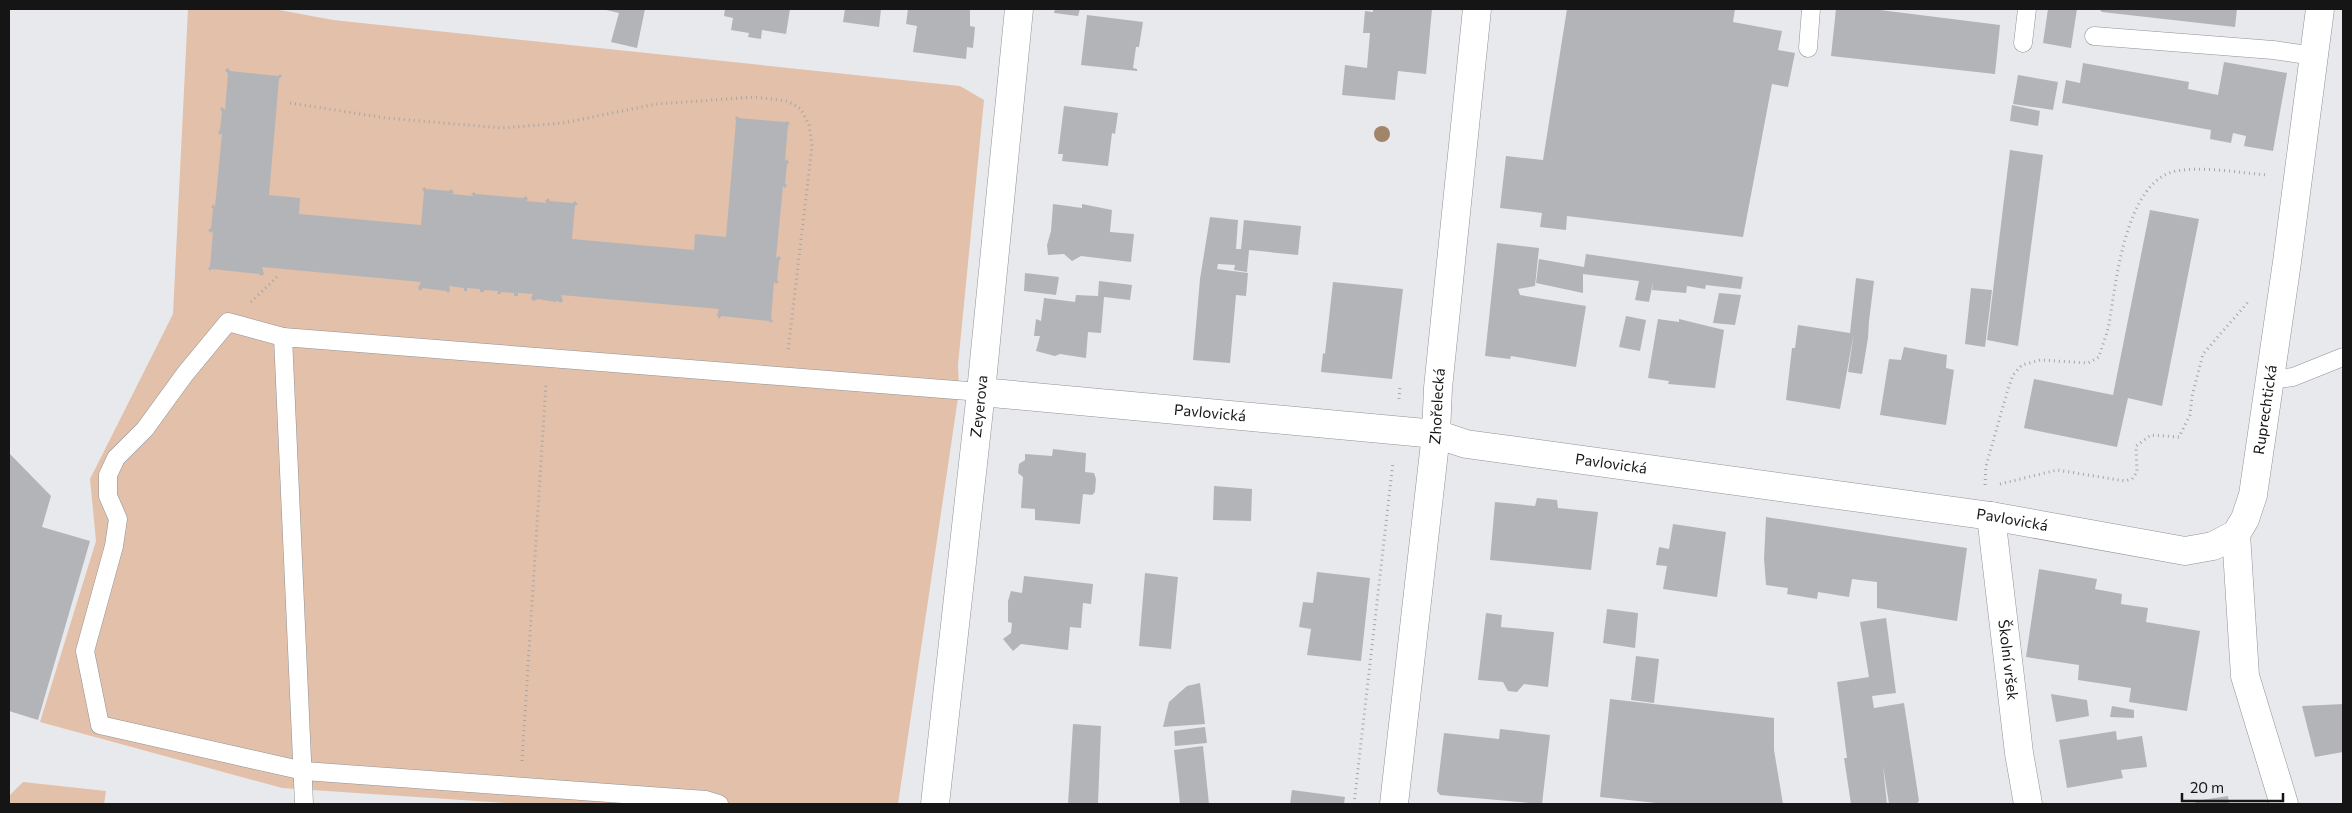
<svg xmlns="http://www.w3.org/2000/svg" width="2352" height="813" viewBox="0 0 2352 813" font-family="Commissioner,sans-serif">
<rect width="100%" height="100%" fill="#e8e9ed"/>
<g fill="#e3c0a9">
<path d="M188,9H274L333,20L960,86L984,100L958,365L959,391L898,804H522L282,788L40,722L96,541L90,479L173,314Z"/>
<path d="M23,782L106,791L104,804H9V796Z"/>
</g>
<g fill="#b3b4b8">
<path d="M602,9H645L637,48L611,42L619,13Z"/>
<path d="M725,9H790L786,34L762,30L761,39L748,37L749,33L731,30L733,18L724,16Z"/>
<path d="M845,9H881L879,27L843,22Z"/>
<path d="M908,9H970V26L975,27L973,48L967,47L966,59L913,52L917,26L906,24Z"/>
<path d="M1055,9H1080L1078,16L1054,13Z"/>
<path d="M1373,9H1432L1426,74L1398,71L1395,100L1342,95L1345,65L1367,68L1370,33H1363L1365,11L1373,12Z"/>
<path d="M1567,9H1735L1733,22L1782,31L1778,50L1795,53L1788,87L1772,84L1743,237L1567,216L1566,230L1540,227L1542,213L1500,208L1506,156L1543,160Z"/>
<path d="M1836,9H1872L2000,25L1995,74L1831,56Z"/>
<path d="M2048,9H2077L2071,48L2043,43Z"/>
<path d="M2099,9H2237L2235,27L2102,12Z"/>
<path d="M1087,15L1143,22L1139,47H1136L1133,68L1137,69V71L1081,65Z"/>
<path d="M2224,62L2287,73L2273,151L2244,146L2246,136L2233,133L2231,143L2210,139L2211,130L2062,103L2066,80L2080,83L2083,63L2189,82L2188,89L2218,95Z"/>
<path d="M228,68L230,71L278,76L280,74L282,76L279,79L269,195L300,198L299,214L421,225L424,192L422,189L425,187L426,189L449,191L451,189L454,192L452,194L473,196L471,194L474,192L476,194L523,198L526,196L528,199L526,201L547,203L545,201L548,198L550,201L573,203L575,201L578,204L575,206L572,239L694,250L695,234L726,237L736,121L735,118L737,116L739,118L786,122L788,121L790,124L788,125L785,161L787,159L789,163L787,164L785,183L787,185L785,188L783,186L776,258L779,256L781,259L779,261L777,280L779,282L776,284L774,282L771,319L773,321L771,323L769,321L721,316L720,319L717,316L719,309L561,295L563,301L560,303L558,301L555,302L538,299L533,301L531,298L533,294L518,293V296H514V293L501,292V294H497L498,291L484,290V292H480V289L467,288V291H464V288L449,286L450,291L448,293L446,291L423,288L420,291L418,288L421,282L262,267L264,274L261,276L259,274L212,269L210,271L208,268L210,267L213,231L211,233L208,230L211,228L213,209L211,207L214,204L215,207L222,133L220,135L218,132L220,130L222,112L220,109L222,107L225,110L228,74L225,70Z"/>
<path d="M2018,75L2058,82L2053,110L2013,104Z"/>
<path d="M2012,105L2040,111L2038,126L2010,121Z"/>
<path d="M1064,106L1118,113L1115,134L1112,133L1108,166L1062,161L1063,154H1058Z"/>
<path d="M2010,150L2043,155L2018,346L1987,340Z"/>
<path d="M1053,204L1082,208V204L1112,210L1110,232L1134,234L1131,262L1081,256L1072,261L1064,254L1048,255L1047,245L1051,231Z"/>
<path d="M2150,210L2199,219L2162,406L2128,398L2117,447L2024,428L2034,379L2113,395Z"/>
<path d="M1210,217L1238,220L1236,249H1241L1244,220L1301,226L1298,255L1249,250L1247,272L1234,270L1235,265L1218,264L1217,269L1248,273L1246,296L1236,295L1230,363L1193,360L1200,279Z"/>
<path d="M1497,243L1539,248L1535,286L1518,289L1520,295L1586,306L1576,367L1511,356L1510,359L1485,356Z"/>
<path d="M1586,254L1743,277L1741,289L1706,285L1705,289L1687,286L1686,293L1652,290L1653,282L1649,302L1635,300L1639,281L1583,274V293L1536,283L1539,259L1584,267Z"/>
<path d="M1025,273L1059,277L1056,295L1024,291Z"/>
<path d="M1856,278L1874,281L1869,321L1868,338L1862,374L1848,372L1854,333L1840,409L1786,400L1792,348H1795L1798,325L1850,333Z"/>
<path d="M1099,281L1132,285L1130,300L1104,297L1101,333L1088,332L1086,358L1060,354L1055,356L1036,351L1040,336H1034L1036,319L1041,321L1044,298L1075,302L1076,295L1098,296Z"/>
<path d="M1333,282L1403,289L1392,379L1321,372L1323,353L1325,354Z"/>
<path d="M1971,288L1992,290L1985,347L1965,344Z"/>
<path d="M1719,293L1741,295L1735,325L1713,323Z"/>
<path d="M1626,316L1646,320L1640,351L1619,347Z"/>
<path d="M1658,319L1679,322V319L1724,330L1715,388L1668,384L1669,381L1648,378Z"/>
<path d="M1904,347L1947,355L1946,368L1954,370L1946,425L1880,415L1889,359L1901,360Z"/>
<path d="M1053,449L1086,453L1085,472L1094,473L1096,479L1095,492L1092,495L1083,494L1080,524L1035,520V509L1021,508L1023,477L1018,473L1019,464L1025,460V454L1052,456Z"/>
<path d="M9,453L51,496L42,527L90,541L38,720L9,711Z"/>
<path d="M1214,486L1252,489L1251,521L1213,520Z"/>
<path d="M1537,498L1557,500L1558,508L1598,512L1591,570L1490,560L1495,502L1535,506Z"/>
<path d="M1766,517L1967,548L1957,621L1877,608V582L1852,579L1849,597L1818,592L1817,599L1787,594L1788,588L1766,585L1764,559Z"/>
<path d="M1673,524L1726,532L1717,597L1663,589L1667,566L1656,565L1659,547L1669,549Z"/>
<path d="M2039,569L2097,579L2095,589L2122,594L2121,604L2148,608L2146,622L2200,631L2187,711L2129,702L2131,688L2078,680L2079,665L2026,657Z"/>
<path d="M1317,572L1370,578L1361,661L1307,655L1311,629L1299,627L1303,602L1313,603Z"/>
<path d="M1145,573L1178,577L1171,649L1139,646Z"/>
<path d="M1024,576L1093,584L1091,604L1083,603L1081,628L1070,627L1068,650L1021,644L1013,651L1003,639L1011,633L1012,623L1008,622V601L1011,591L1022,593Z"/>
<path d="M1607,609L1638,613L1635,648L1603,643Z"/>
<path d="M1486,613L1502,615L1501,627L1554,632L1548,687L1524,684L1517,692L1508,691L1503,682L1478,680Z"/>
<path d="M1886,618L1896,693L1872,696L1874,708L1904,703L1919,801L1916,804H1889L1883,766L1887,804H1851L1844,758H1847L1837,682L1869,677L1860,622Z"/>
<path d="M1636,656L1659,659L1654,703L1631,700Z"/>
<path d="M1200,683L1205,724L1163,727L1169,702L1187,686Z"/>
<path d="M2051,694L2087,700L2089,716L2056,722Z"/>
<path d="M1610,699L1774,718V750L1783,804H1666L1600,797Z"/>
<path d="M2343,704V752L2315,757L2302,706Z"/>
<path d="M2112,706L2134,710V718L2110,717Z"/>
<path d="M1073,724L1101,726L1098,804H1068Z"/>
<path d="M1205,727L1207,743L1175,746L1174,731Z"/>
<path d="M1500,729L1550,735L1542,804L1440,795L1437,791L1444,733L1499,739Z"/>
<path d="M2116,731L2117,740L2142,736L2147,767L2121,770L2123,778L2067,788L2059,740Z"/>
<path d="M1203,746L1209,804H1180L1174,750Z"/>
<path d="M1292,790L1345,797L1344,804H1290Z"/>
<path d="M2228,796L2229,804H2196L2195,801Z"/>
</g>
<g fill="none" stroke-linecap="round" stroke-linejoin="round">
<defs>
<g id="service">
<path d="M2094,36L2273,50L2314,56"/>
<path d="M2023,43L2027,9"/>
<path d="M1808,48L1811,9"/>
<path d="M283,337L228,322L185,374L145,429L116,458L108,475V496L118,519L114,546L85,651L100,725L304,771L706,800L719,804"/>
<path d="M2270,380L2293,377L2343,357"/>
<path d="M304,804L283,337L981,392"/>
</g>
<g id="minor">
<path id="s1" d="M981,392L1436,434L1466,444L1991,516L2185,551L2213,546L2236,534"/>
<path id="s2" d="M1991,516L2019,753L2028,804"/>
<path id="s3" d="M935,804L981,392L1019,9"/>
<path id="s4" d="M2284,804L2245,676L2236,534L2245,519L2253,495L2287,262L2320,9"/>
</g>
<g id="secondary">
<path id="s5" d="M1394,804L1436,434L1438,388L1477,9"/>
</g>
</defs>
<use href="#service" stroke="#909295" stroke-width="19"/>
<use href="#minor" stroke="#909295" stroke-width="29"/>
<use href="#secondary" stroke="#909295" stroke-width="29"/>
<g stroke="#a4a5a8" stroke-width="3" stroke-dasharray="1 4" stroke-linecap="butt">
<path d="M290,103L386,118L502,128L563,123L656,104L755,97L787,101L801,109L809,125L812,146L788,351"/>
<path d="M251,302L277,277"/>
<path d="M1399,399L1400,387"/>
<path d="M2000,484L2057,470L2125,481L2132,479L2137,472L2136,446L2151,435L2179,437L2190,415L2192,396L2203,354L2249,301"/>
<path d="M1985,485L1986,466L2008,389L2013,375L2022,365L2040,360L2088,363L2099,357C2102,346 2107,335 2109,324C2116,284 2125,181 2176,171C2206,166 2239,173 2268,175"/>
<path d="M522,761L546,383"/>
<path d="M1354,804L1393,462"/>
</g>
<use href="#service" stroke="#fff" stroke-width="18"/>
<use href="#minor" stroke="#fff" stroke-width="28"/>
<use href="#secondary" stroke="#fff" stroke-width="28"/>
</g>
<circle fill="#a2846b" cx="1382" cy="134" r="8"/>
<g text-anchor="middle" stroke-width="4" stroke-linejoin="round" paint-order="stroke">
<g font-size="15" fill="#151516" stroke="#e8e9ed">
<text dy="5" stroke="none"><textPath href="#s3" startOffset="400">Zeyerova</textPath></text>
<text dy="5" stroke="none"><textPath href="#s5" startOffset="400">Zhořelecká</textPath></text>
<text dy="5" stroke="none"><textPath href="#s4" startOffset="405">Ruprechtická</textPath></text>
<text dy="5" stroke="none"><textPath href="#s1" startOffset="230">Pavlovická</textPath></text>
<text dy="5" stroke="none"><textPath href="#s1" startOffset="635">Pavlovická</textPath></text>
<text dy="5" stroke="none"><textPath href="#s1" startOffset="1040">Pavlovická</textPath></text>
<text dy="5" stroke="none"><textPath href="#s2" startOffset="145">Školní vršek</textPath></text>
</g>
</g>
<rect width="2352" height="813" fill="none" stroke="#151516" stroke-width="20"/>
<path d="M2182 793v8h101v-8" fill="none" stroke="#151516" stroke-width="2.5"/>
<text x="2190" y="793" font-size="15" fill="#151516" stroke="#e8e9ed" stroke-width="4" paint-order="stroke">20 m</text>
</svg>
